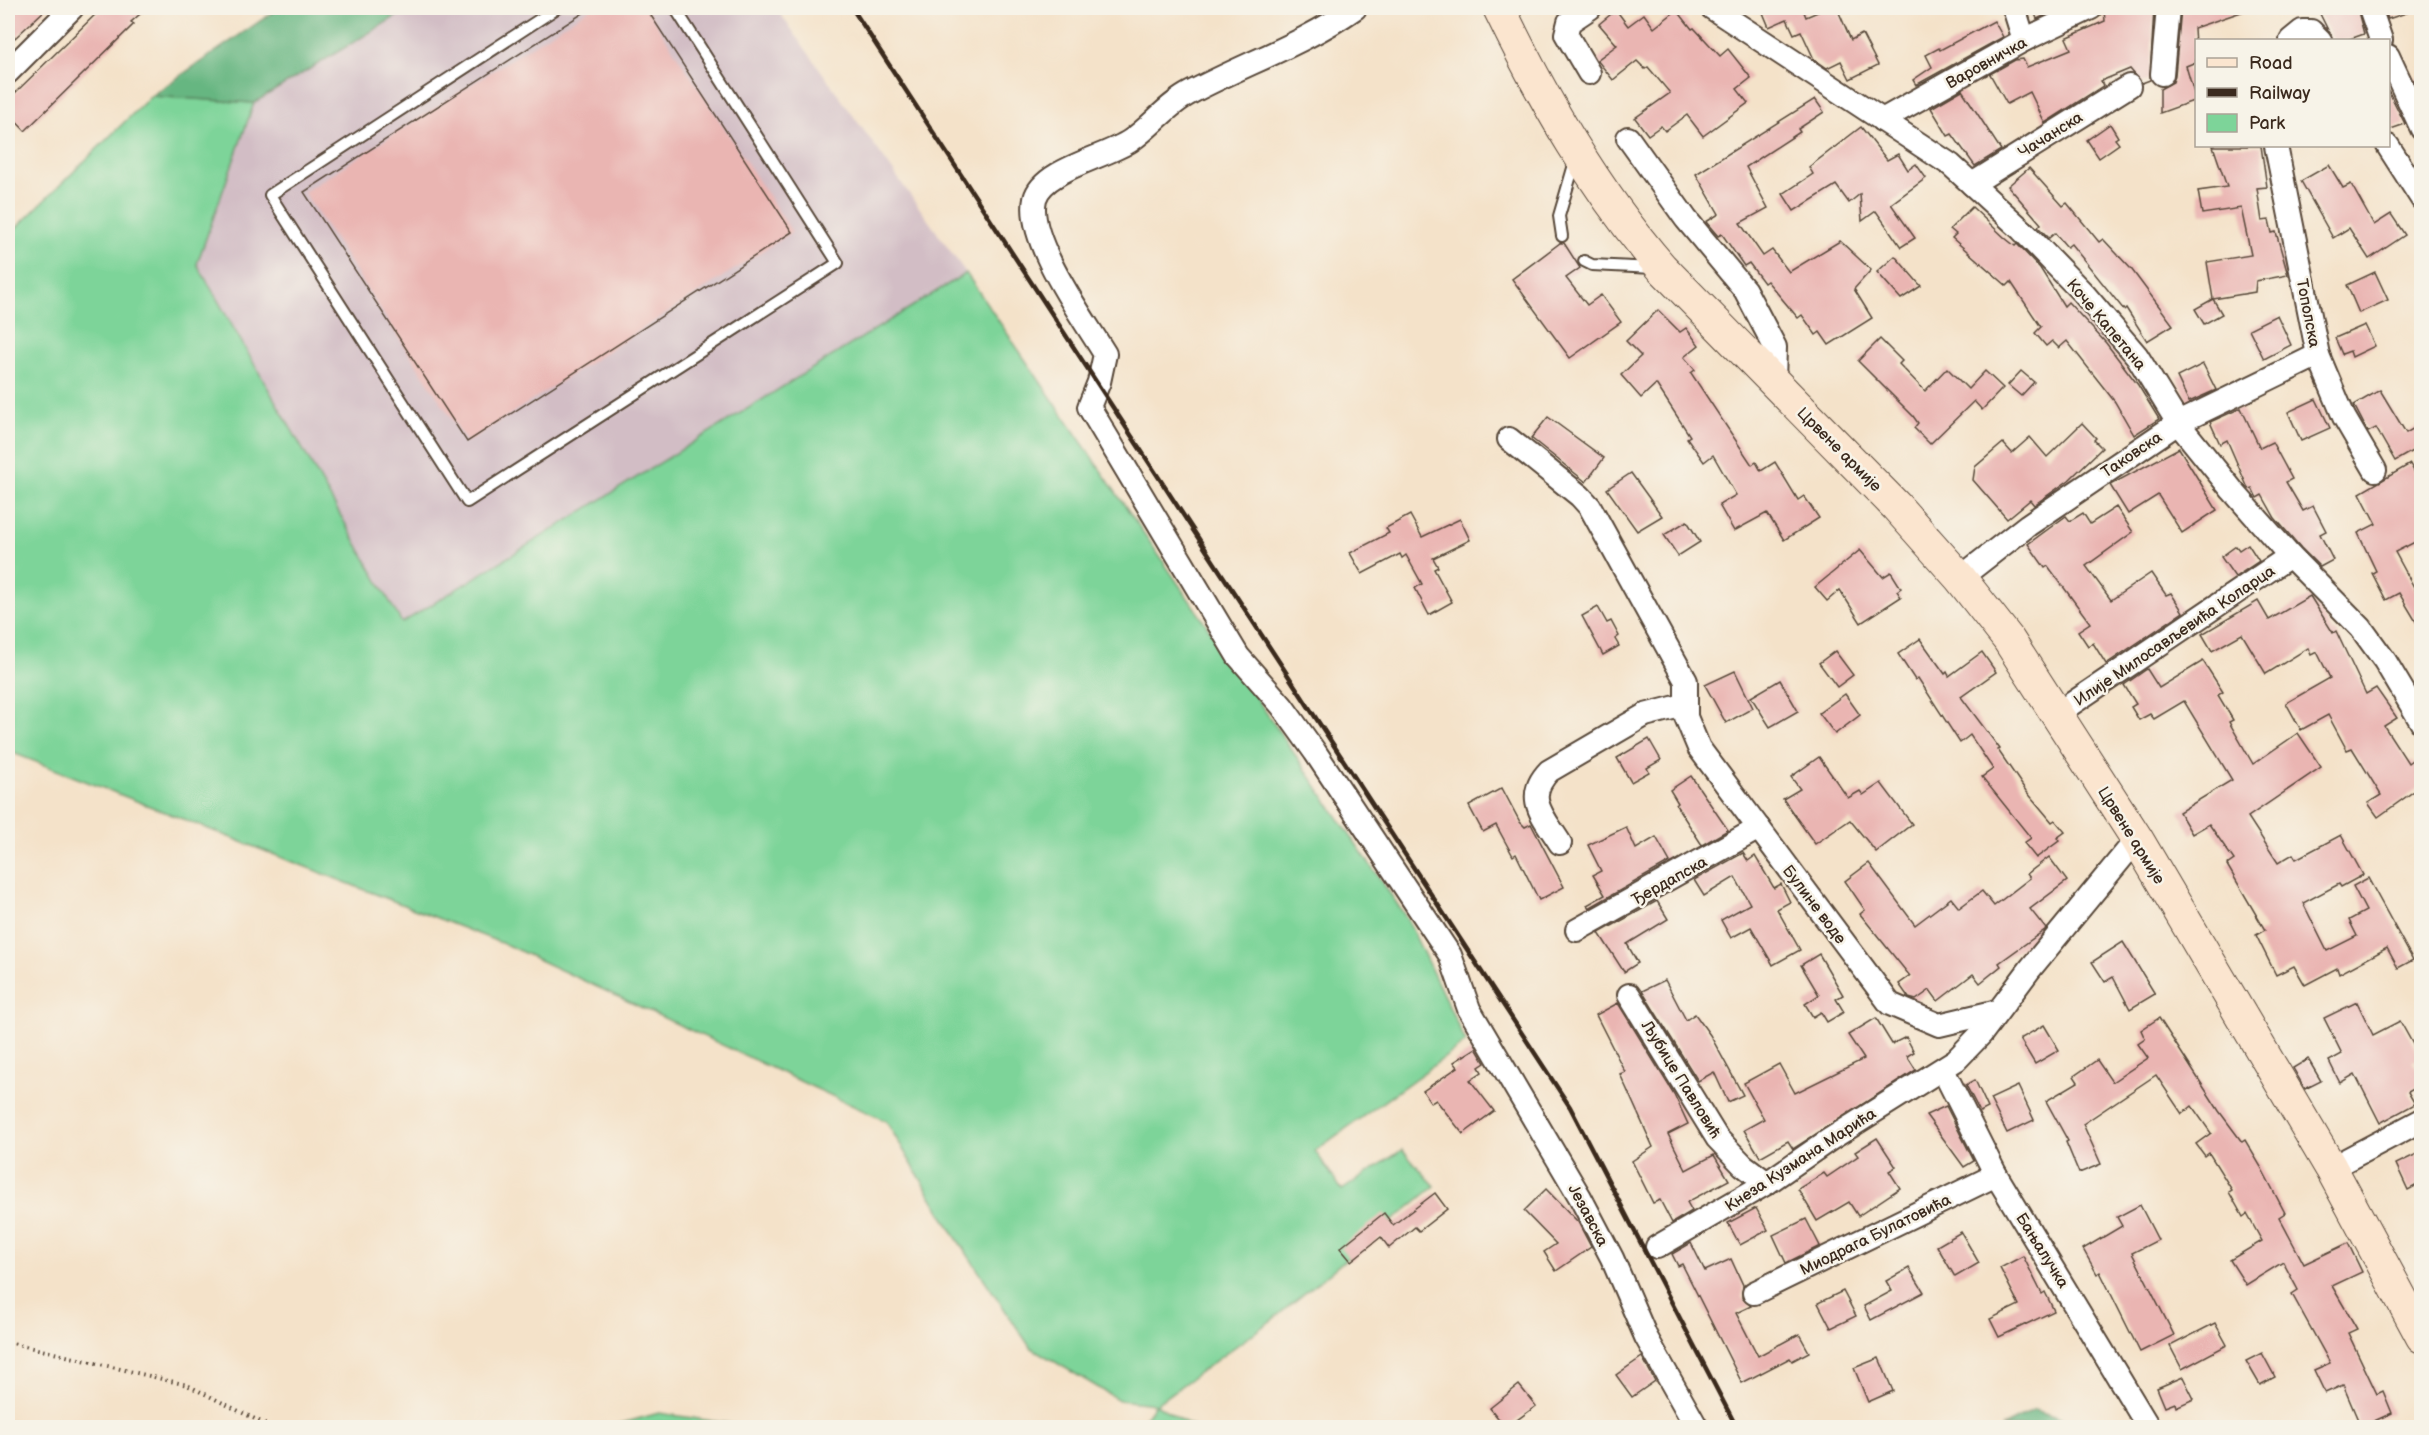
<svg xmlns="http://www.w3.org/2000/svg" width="2429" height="1435" viewBox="0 0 2429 1435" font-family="'Balsamiq Sans',sans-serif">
<rect width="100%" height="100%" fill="#f7f3e8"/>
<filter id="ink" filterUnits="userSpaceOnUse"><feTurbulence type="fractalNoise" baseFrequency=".0167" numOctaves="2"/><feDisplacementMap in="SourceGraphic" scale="12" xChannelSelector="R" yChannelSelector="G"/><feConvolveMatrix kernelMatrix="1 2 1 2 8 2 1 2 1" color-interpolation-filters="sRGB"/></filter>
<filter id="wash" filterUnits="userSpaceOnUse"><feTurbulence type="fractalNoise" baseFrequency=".008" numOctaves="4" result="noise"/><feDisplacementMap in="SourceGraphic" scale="24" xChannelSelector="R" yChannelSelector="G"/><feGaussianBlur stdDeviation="1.35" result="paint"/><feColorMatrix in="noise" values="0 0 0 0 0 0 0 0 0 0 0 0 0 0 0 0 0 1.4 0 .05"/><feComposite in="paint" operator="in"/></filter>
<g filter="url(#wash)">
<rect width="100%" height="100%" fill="#f4e2c9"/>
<path fill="#d2bdc5" d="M410,8H776L966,273L402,623L197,264L254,103Z"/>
<g fill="#7dd499" stroke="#5c7f5c" stroke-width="1.5">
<path d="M151,96L254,103L197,264L402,623L966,273L1406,917L1466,1042L1315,1151L1342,1190L1402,1150L1435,1186L1272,1320L1156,1404L1193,1427H1138L1155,1404L1119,1400L1030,1347L955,1236L886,1121L509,946L8,751V264L11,233Z"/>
<path d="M659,1413L752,1427H608Z"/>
</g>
<g fill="#66b681" stroke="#507050" stroke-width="1.5">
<path d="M279,8H410L254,103L151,96Z"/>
<path d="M2035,1410L2081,1425V1427H2001Z"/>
</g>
<g id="blocks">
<g fill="#eab5b2">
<path d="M8,8H47L15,38L8,30Z"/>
<path d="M102,8H147L131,22L134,24L25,131L8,113V85L15,93Z"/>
<path d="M591,8H646L792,232L467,442L304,192Z"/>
<path d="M1761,8H1815L1804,12L1806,17L1827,8H1837L1851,40L1862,34L1878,65L1850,79L1841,61L1827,68L1814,59L1801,31L1794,34L1787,19L1769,27Z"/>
<path d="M2033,8H2061L2037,19Z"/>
<path d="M2110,8H2154L2150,80L2142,83L2130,69L2101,81L2103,86L2045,123L2030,92L2007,104L1990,74L2015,60L2023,59L2027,67L2071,49L2066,38L2105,21L2104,10Z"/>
<path d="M2181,8H2246L2247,10L2194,28L2196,62L2186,66L2196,100L2160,113V89L2173,82L2175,75Z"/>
<path d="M2337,8H2357L2364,34L2347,40H2333L2320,14Z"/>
<path d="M2384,8H2411L2412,11L2388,19Z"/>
<path d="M1616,10L1628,26L1644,14L1654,28L1677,10L1692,29L1694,28L1720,56L1728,49L1751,78L1737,89L1748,103L1703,136L1687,115L1665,131L1661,126L1648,135L1635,118L1670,93L1648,67L1645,69L1637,61L1613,80L1597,60L1617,45L1599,24Z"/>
<path d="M1994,21L2003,37L1916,85L1913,80L1932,67L1926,55L1939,48L1940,50Z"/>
<path d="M2421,77V96L2414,80Z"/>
<path d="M1962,90L2001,150L1975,166L1952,134L1948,136L1931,108Z"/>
<path d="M2388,90L2405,124L2388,130Z"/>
<path d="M1815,99L1824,112L1798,129L1800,132L1746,167L1768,208L1740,223L1763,256L1772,250L1789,272L1840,241L1871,270L1854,289L1872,318L1829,345L1820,332L1816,335L1802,315L1798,318L1767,281L1764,283L1749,263L1744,266L1722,234L1718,236L1706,222L1719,214L1696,174Z"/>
<path d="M2110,124L2118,137L2115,139L2119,144L2099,158L2087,140Z"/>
<path d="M1861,127L1887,160L1898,154L1908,170L1916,164L1926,178L1891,204L1915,238L1901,247L1876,211L1862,221L1860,194L1849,203L1836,185L1794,211L1783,194L1813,174L1809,167Z"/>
<path d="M2213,146H2261L2267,187L2257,188L2262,221L2269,220L2272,233L2276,232L2288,275L2256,281L2255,292L2213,299L2222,314L2204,324L2195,309L2213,299L2207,262L2251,255L2241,208L2202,214L2198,191L2227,187Z"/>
<path d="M2329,165L2343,188L2351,184L2374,225L2391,214L2405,235L2369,259L2349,228L2333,238L2301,181Z"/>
<path d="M2029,168L2063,206L2067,203L2099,242L2103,239L2132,270L2173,325L2147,341L2126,308L2124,310L2071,244L2067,247L2055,233L2049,238L2038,227L2041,224L2008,186Z"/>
<path d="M1972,207L2005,238L2015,246L2017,244L2040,268L2064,306L2068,302L2106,343L2138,385L2159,419L2134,435L2115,402L2067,341L2059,348L2052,341L2046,346L2035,333L2041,327L2011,282L2007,286L1952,238L1956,234L1950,229Z"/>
<path d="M1560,243H1564L1580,268L1566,278L1587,305L1601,295L1621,322L1570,358L1512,279Z"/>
<path d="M1895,256L1921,286L1901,299L1877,272Z"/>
<path d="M2375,272L2388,300L2359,313L2347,285Z"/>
<path d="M1658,310L1680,332L1686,328L1699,345L1684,357L1695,370L1691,373L1752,465L1756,462L1761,471L1775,462L1798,500L1804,496L1819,518L1784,540L1767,513L1734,531L1719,505L1736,495L1713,455L1704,462L1687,438L1690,436L1656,384L1641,398L1621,375L1641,356L1626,341Z"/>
<path d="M2277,315L2291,345L2264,359L2249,329Z"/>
<path d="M2365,325L2375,346L2352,357L2350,351L2342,354L2335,338Z"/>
<path d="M1880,339L1902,361L1899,364L1925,391L1947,368L1968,389L1985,371L2003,388L1982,410L1974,401L1930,444L1914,428L1918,423L1913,416L1858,361Z"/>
<path d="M2203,364L2216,390L2189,402L2177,377Z"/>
<path d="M2021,371L2034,382L2021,396L2008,385Z"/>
<path d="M2380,390L2406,433L2421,424V446L2395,461L2376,428L2368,432L2354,405Z"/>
<path d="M2316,399L2330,428L2301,441L2288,412Z"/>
<path d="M2241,408L2260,448L2272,442L2292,479L2286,482L2303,511L2313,506L2326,531L2320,534L2333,560L2320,567L2301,548L2275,518L2262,495L2257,498L2252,488L2249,489L2247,486L2227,440L2220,444L2210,422Z"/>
<path d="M1548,417L1604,458L1586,482L1531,438Z"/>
<path d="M2082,423L2096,438L2094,440L2102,448L2069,480L2034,505L2030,500L2007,519L1973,480L1975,467L2003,443L2012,453L2030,437L2047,457Z"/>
<path d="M2179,448L2217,510L2182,533L2158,495L2128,514L2110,485Z"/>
<path d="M2410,464L2421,484V539L2395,552L2415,589L2421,585V630L2399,593L2386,600L2372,573L2376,571L2358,533L2376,524L2360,493Z"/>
<path d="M1631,473L1662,516L1637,531L1607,489Z"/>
<path d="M2116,507L2133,532L2086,566L2111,600L2151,573L2166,595L2171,593L2183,612L2106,664L2093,643L2088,646L2078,631L2090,623L2048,566L2045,568L2028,544L2066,516L2070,521L2083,513L2090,524Z"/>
<path d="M1410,515L1422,537L1460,519L1470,540L1433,558L1438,567L1434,569L1452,602L1429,615L1415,588L1422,584L1406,555L1402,558L1400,554L1362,574L1350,553L1389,533L1386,528Z"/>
<path d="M1687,521L1700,542L1678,556L1664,535Z"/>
<path d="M2248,544L2259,561L2235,577L2221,557L2236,546L2239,550Z"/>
<path d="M1860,550L1883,577L1891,572L1901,588L1897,591L1901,597L1861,623L1840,590L1827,601L1815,587Z"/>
<path d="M2310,596L2333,633L2336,631L2366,694L2376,688L2397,718L2384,726L2408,763L2412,760L2421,772V786L2378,817L2368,803L2381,795L2352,748L2347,750L2328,715L2301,730L2286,703L2330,678L2317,652L2311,655L2308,648L2266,674L2242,634L2212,651L2202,634L2258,601L2269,620Z"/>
<path d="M1598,607L1607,623L1611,621L1619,636L1615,639L1619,646L1603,655L1582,616Z"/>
<path d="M1920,639L1945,674L1947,672L1949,676L1982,652L1996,672L1961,697L2000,749L1998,750L2026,791L2052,822L2055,820L2065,832L2057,838L2059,841L2036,858L2024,843L2031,838L1982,777L1993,769L1970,735L1960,743L1918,678L1915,680L1898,654Z"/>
<path d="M1835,651L1853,675L1837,687L1819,663Z"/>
<path d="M2203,661L2223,692L2218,695L2233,720L2229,722L2253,764L2298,733L2321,767L2248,817L2278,863L2293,854L2296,859L2341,835L2363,875L2341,887L2339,884L2303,903L2327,951L2357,936L2349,920L2366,911L2353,886L2368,878L2413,960L2398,968L2387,948L2339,974L2337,968L2305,985L2294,966L2276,975L2256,935L2265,930L2227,865L2234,860L2209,824L2192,834L2179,812L2232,780L2184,701L2154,719L2150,714L2139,720L2131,707L2136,704L2124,685L2147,669L2159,688Z"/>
<path d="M1735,671L1753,708L1726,723L1705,685Z"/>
<path d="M1780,680L1798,711L1770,727L1751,697Z"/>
<path d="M1845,694L1860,715L1835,734L1819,713Z"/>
<path d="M1649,739L1661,760L1647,768L1649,772L1631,782L1617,758Z"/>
<path d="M1819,757L1848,798L1860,791L1863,795L1881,783L1912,824L1876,852L1850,820L1815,844L1783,799L1800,789L1791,777Z"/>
<path d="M1691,776L1728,830L1702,845L1676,805L1678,803L1670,790Z"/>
<path d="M1502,788L1520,822L1525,827L1531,824L1564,887L1539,900L1516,854L1513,856L1496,825L1483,832L1469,806Z"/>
<path d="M1626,827L1636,849L1656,837L1670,862L1589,908L1587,905L1605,895L1593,875L1601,871L1588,845Z"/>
<path d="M1743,853L1748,861L1755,856L1774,888L1781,884L1790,902L1777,909L1800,950L1773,965L1751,927L1731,938L1721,920L1750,904L1735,877L1704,896L1694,880Z"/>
<path d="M2049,857L2067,881L2030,909L2046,929L1999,963L2001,966L1980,983L1973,974L1938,1001L1930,990L1916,1000L1909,998L1899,984L1910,976L1860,914L1865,910L1845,881L1869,863L1915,925L1951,898L1959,908L1982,891L1994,906L2030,878L2027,874Z"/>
<path d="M1657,901L1668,919L1627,944L1638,963L1624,972L1599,933Z"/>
<path d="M2123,942L2155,994L2130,1009L2113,977L2105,982L2092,962Z"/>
<path d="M1819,954L1843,995L1836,999L1844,1012L1827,1022L1821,1012L1813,1017L1805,1004L1819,995L1801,965Z"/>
<path d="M1665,980L1686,1020L1695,1014L1710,1035L1743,1095L1728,1102L1714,1072L1698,1081L1642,991Z"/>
<path d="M2357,1002L2373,1035L2400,1021L2420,1057L2413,1061L2421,1076V1085L2408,1092L2415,1104L2380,1123L2355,1074L2340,1083L2329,1061L2342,1054L2324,1018Z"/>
<path d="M1618,1003L1674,1094L1688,1124L1668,1134L1686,1170L1714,1155L1729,1180L1687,1202L1692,1211L1672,1223L1660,1200L1653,1203L1632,1161L1653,1147L1620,1074L1625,1072L1596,1015Z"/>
<path d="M1876,1018L1892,1044L1906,1037L1914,1052L1907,1056L1916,1070L1793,1149L1788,1141L1760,1157L1744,1130L1764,1119L1744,1083L1779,1064L1795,1093L1864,1059L1848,1035Z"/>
<path d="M2159,1018L2219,1111L2242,1142L2245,1140L2261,1167L2285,1213L2279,1217L2304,1264L2348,1243L2362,1272L2332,1286L2357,1329L2348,1333L2377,1394L2383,1391L2392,1413L2361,1427L2343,1385L2325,1393L2314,1370L2330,1363L2292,1294L2298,1290L2283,1262L2246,1285L2230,1260L2262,1241L2247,1214L2243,1217L2229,1192L2232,1190L2209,1153L2205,1156L2196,1144L2211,1133L2192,1106L2182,1114L2156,1075L2083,1124L2101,1164L2079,1173L2066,1142L2068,1141L2046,1101L2078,1082L2074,1076L2097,1060L2112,1082L2148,1058L2138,1044L2145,1039L2141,1030Z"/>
<path d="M2044,1025L2059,1050L2035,1064L2020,1039Z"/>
<path d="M1476,1048L1485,1063L1479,1067L1482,1072L1470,1080L1494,1111L1463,1134L1436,1100L1431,1103L1423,1091L1458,1067L1454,1062Z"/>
<path d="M2308,1059L2321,1081L2305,1089L2293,1068Z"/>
<path d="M1975,1080L1988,1108L1980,1112L1966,1085Z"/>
<path d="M2018,1086L2034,1120L2007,1133L1990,1099Z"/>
<path d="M1946,1106L1974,1161L1964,1167L1926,1115Z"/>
<path d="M1877,1138L1896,1167L1889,1171L1900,1188L1858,1216L1849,1202L1817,1221L1798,1189L1824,1173L1827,1177L1858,1156L1855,1152Z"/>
<path d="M2421,1152V1183L2408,1190L2396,1164Z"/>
<path d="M1546,1189L1578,1222L1591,1247L1556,1271L1544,1252L1556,1244L1524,1211Z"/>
<path d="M1435,1193L1447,1209L1419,1231L1415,1227L1389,1248L1381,1237L1351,1261L1340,1248L1384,1213L1393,1225Z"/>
<path d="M2140,1205L2158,1240L2132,1253L2174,1335L2140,1352L2100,1272L2097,1274L2083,1249L2122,1226L2117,1217Z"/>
<path d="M1756,1208L1768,1230L1740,1245L1728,1223Z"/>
<path d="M1806,1219L1820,1246L1786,1263L1773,1235Z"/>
<path d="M1961,1232L1979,1263L1955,1277L1937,1246Z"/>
<path d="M1691,1243L1705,1271L1731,1259L1743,1285L1742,1298L1751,1306L1736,1313L1758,1356L1799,1334L1809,1352L1792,1361L1790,1358L1742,1383L1682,1264L1678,1266L1672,1254Z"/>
<path d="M2023,1256L2042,1294L2045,1292L2054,1311L1999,1337L1990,1319L2019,1305L2000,1268Z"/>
<path d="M1909,1268L1924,1292L1871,1320L1864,1306L1892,1291L1886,1281Z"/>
<path d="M1843,1291L1856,1316L1831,1328L1818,1303Z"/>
<path d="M2215,1323L2227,1345L2182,1369L2170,1346Z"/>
<path d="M2262,1353L2275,1377L2260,1385L2246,1361Z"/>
<path d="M1642,1357L1655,1381L1632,1397L1616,1375Z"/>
<path d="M1879,1358L1893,1391L1868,1402L1854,1368Z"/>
<path d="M2183,1377L2194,1399L2176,1407L2175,1403L2165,1407L2157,1388Z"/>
<path d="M1519,1385L1536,1406L1506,1428L1490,1408Z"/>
</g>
</g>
</g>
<g filter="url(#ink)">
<use href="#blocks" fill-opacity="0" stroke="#574638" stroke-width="1.5"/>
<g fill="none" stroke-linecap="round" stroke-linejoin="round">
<defs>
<g id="service">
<path d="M557,8L270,195L467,502L838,263L675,8"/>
<path d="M1562,236L1559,216L1576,158"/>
<path d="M1584,261L1592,265L1654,268"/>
</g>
<g id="minor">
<path d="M1355,8C1302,45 1246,63 1190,93C1167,105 1151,127 1130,141C1106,157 1042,170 1035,199C1026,240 1084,319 1105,354L1099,382L1089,407L1238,656L1282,706L1315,752L1450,955L1469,1009L1580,1197L1612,1258L1646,1337L1697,1428"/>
<path d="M1712,8L1951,165L2022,230L2084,294L2137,356L2178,423L2232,490L2290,556L2361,628L2385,661L2422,723"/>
<path d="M2014,8L2024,40"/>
<path d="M2370,8L2381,40"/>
<path d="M2291,40L2302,31H2311L2320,40"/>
<path d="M2388,56L2422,129"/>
<path d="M8,72L72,8"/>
<path d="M1589,73L1566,34L1569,22L1590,8"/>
<path d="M2162,74L2168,8"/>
<path d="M1882,120L2024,40L2091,8"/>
<path d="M1628,138L1686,219L1745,290L1775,347L1774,383"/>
<path d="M2276,146L2318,355L2344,417L2375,470"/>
<path d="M2388,146L2422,199"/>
<path d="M1972,184L2129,86"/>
<path d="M1509,439L1580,496L1590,507L1686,681V717L1699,748L1890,1004L1939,1025L1998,1011"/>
<path d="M1960,578L2028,525L2178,423L2318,355"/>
<path d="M2058,713L2290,556"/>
<path d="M1560,843C1544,817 1523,798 1549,771L1645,715L1684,705"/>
<path d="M1577,930L1759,828"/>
<path d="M1629,995L1717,1138L1743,1165L1767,1183"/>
<path d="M1943,1070L1996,1175L2149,1428"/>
<path d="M2331,1168L2422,1120"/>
<path d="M1657,1247L1767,1183L1829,1140L1956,1060L1982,1033L2030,969L2137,839"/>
<path d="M1754,1293L1996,1175"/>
</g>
<path id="secondary" d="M1499,8C1544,101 1594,189 1662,268L1896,506L1960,578L2008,639L2137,839L2331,1168L2422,1337"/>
</defs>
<use href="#service" stroke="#574638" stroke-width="14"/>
<use href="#minor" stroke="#574638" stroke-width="26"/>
<use href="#secondary" stroke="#574638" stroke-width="34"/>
<path stroke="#574638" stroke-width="4" stroke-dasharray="1.5 4.5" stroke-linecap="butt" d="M8,1342L187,1385L273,1428"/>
<use href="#service" stroke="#fff" stroke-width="10"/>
<use href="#minor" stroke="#fff" stroke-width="22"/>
<use href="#secondary" stroke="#fbe5cf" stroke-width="32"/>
<path stroke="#3b2a1e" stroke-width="4.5" d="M852,8L1570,1107L1737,1428"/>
</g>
</g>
<g text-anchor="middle" stroke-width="5" stroke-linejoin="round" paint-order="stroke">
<g font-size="16" fill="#3b2a1e" stroke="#f7f3e8">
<text transform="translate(1986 62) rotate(-29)" y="6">Варовничка</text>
<text transform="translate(2050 134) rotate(-32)" y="6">Чачанска</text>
<text transform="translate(2309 313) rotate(79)" y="6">Тополска</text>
<text transform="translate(2107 324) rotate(50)" y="6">Коче Капетана</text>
<text transform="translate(1840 449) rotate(45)" y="6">Црвене армије</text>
<text transform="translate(2131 454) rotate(-34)" y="6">Таковска</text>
<text transform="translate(2174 635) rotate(-34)" y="6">Илије Милосављевића Коларца</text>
<text transform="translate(2132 835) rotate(58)" y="6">Црвене армије</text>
<text transform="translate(1669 880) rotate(-29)" y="6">Ђердапска</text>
<text transform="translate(1815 904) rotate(53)" y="6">Булине воде</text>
<text transform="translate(1682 1079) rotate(58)" y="6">Љубице Павловић</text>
<text transform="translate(1800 1159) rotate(-33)" y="6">Кнеза Кузмана Марића</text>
<text transform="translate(1589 1215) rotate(62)" y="6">Језавска</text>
<text transform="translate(1875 1234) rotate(-26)" y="6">Миодрага Булатовића</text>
<text transform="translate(2043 1250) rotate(58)" y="6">Бањалучка</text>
</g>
</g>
<rect width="2429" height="1435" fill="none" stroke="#f7f3e8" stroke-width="30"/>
<rect x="2195" y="39" width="195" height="108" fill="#f7f3e8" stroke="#aca397" stroke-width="1.5"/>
<rect x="2207" y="58" width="30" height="9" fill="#fbe5cf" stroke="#aca397" stroke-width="1.5"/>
<text x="2249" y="69" font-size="18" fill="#3b2a1e">Road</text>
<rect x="2207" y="88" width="30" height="9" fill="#3b2a1e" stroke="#aca397" stroke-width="1.5"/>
<text x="2249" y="99" font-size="18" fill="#3b2a1e">Railway</text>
<rect x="2207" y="114" width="30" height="18" fill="#7dd499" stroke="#aca397" stroke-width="1.5"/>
<text x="2249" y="129" font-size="18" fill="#3b2a1e">Park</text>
</svg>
